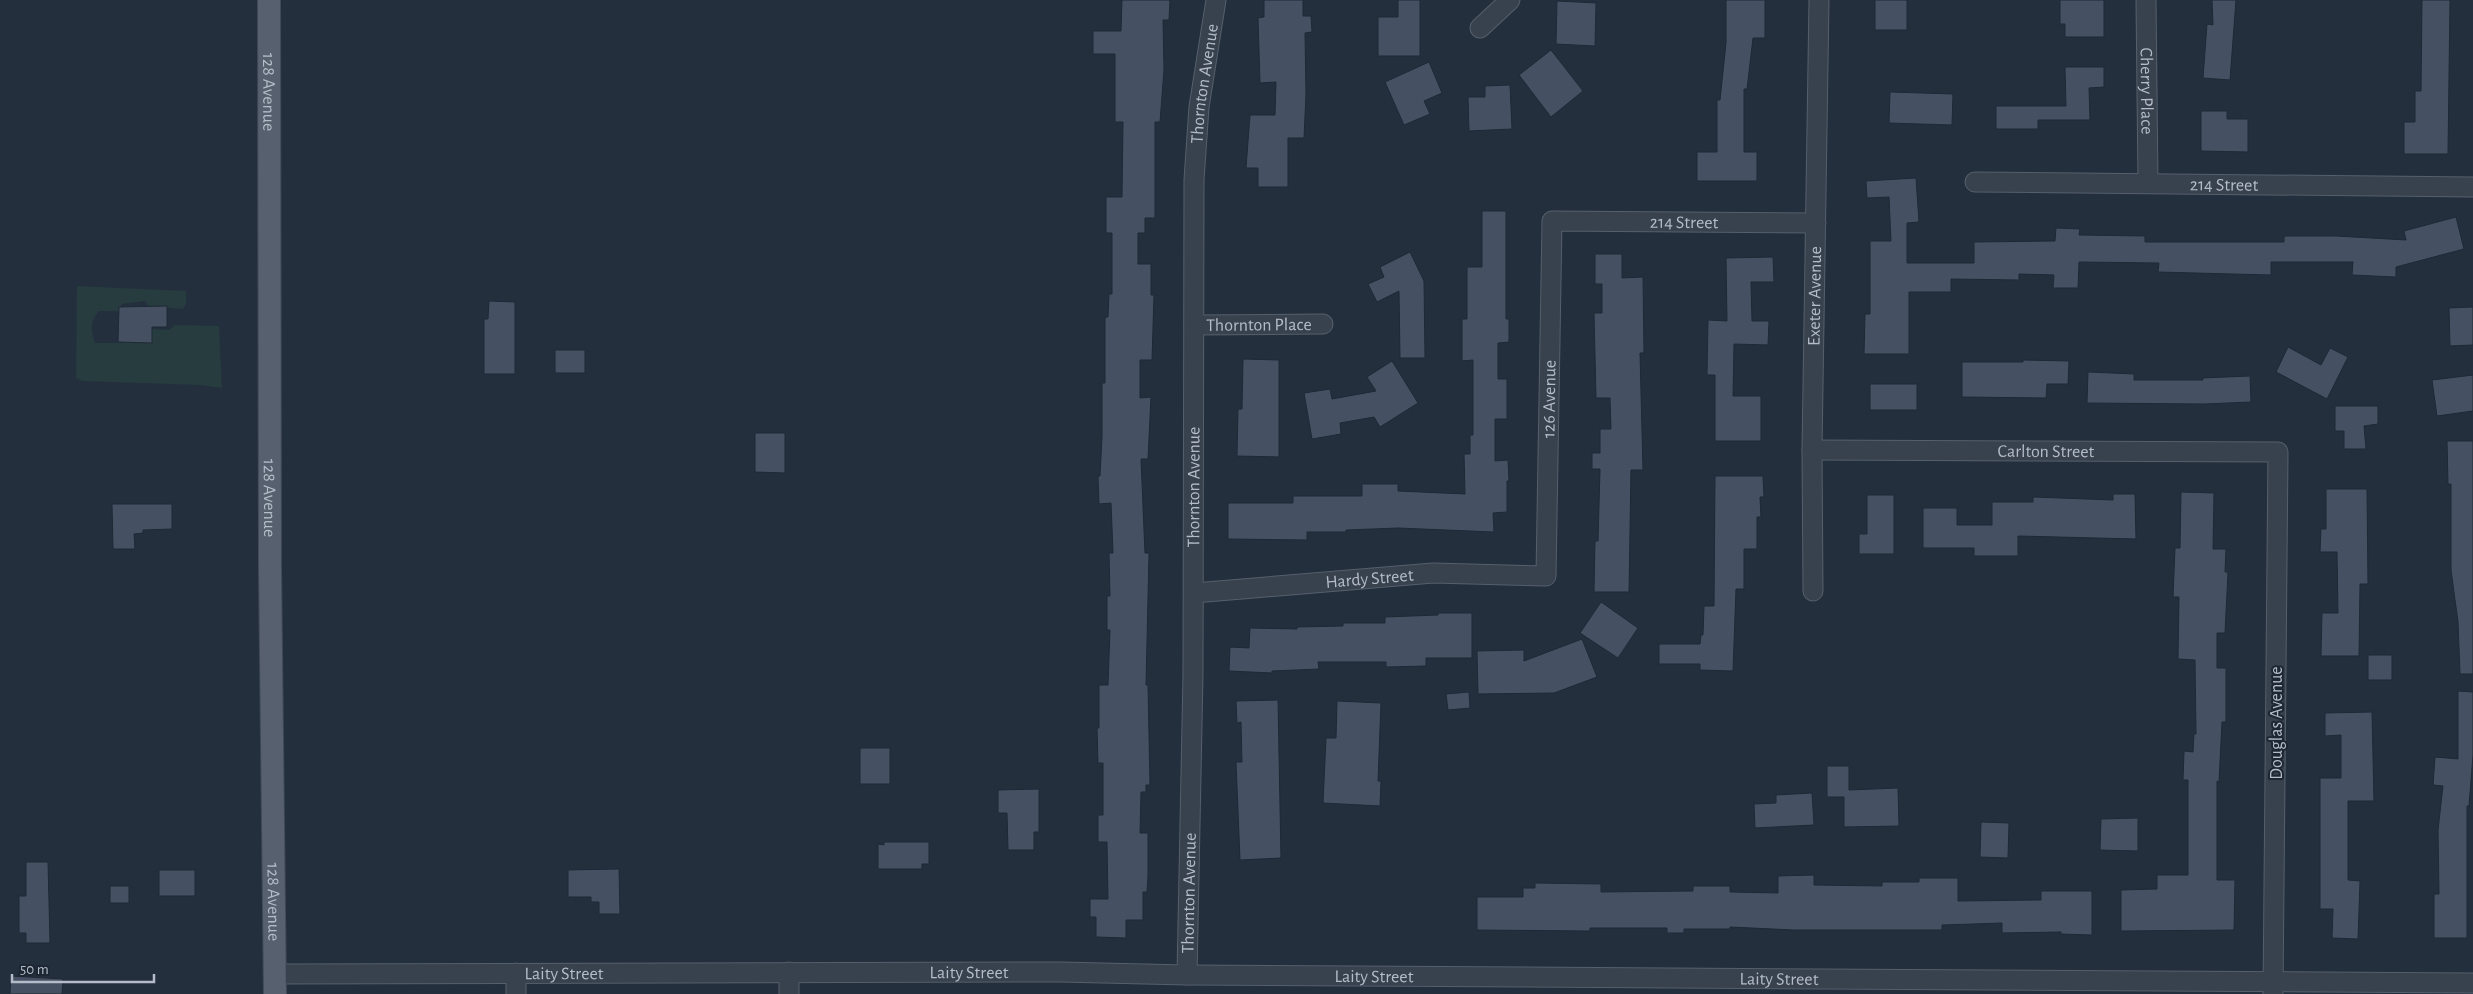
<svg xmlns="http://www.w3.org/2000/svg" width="2473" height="994" viewBox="0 0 2473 994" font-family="'Alegreya Sans',sans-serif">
<rect width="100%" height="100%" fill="#242f3e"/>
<path fill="#263c3f" d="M77,286L186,291V304L183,309L148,306L145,301L122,304L119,311H99C90,322 91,329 95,343H151L152,329L169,330L175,325L219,326L222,388L200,385L82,381L76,378Z"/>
<g fill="#455162" stroke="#1f2835">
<path d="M1122,0H1170L1169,20H1163L1164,70L1160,122H1155V218H1145V233H1138V264H1151V295H1154L1152,360H1140V398L1151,397L1148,459H1141L1145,553H1149L1146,685H1148L1150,785H1146V792H1141L1140,833H1148V876L1147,892H1143V920H1126V938L1096,937V917H1090V899H1108L1107,842H1098V815H1103V763H1098L1097,728H1099V685H1108L1110,630H1107V596H1110L1109,553H1113L1111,503L1099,504L1098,476H1100L1102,437V383H1105V317H1108L1109,294H1112V233H1106V197H1122L1123,122H1115V54H1093V31H1121Z"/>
<path d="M1264,0H1303V16H1311L1312,32L1305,33L1306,94L1304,138H1288V187H1258V168H1246L1250,115H1275L1276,82L1260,83L1258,18L1264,17Z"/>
<path d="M1398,0H1420V56H1378V17H1398Z"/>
<path d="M1726,0H1765V38H1753L1747,89H1744V152H1757V181H1697V152H1717V100H1720L1726,43Z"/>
<rect x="1875" y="0" width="32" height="30"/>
<path d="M2060,0H2104V37H2065V24H2060Z"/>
<path d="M2212,0H2236L2230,80L2203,78L2207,24L2213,25Z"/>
<path d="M2422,0H2450L2448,154H2404V122H2415V91H2421Z"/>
<path d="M1557,1L1596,3L1595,46L1556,44Z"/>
<path d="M1551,50L1583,91L1551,117L1519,75Z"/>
<path d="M1429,62L1442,93L1424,101L1430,114L1404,125L1385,82Z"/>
<path d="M2065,67H2104V87L2089,88L2090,120H2038V129H1996V106H2066Z"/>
<path d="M1510,85L1512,129L1469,131L1468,97H1485V86Z"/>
<path d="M1890,92L1953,94L1952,125L1889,123Z"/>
<path d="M2201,111H2227V119H2248V152L2201,151Z"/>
<path d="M1916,178L1919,222L1907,223V263H1974V242L2055,241L2056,228L2080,229L2079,235L2145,236V242H2284V236H2336L2406,240L2404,231L2456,217L2464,249L2396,267V277L2352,275L2353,262H2271V275L2158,272L2159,263L2079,262L2078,288H2053L2054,275L2019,274V280L1951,279V292H1909V354H1864L1865,314H1870V241H1891L1889,197L1867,198L1866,181Z"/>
<path d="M1482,211H1506V319H1509V342L1498,343V379H1507V419H1495V461L1508,460L1509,481H1507V512L1493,513L1494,532L1398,528L1346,530V532H1307V540L1228,539V503H1293V496H1362V484H1398V491L1465,494L1464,454H1470V435H1473V360L1462,361V319H1467V267H1482Z"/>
<path d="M1410,252L1424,281L1425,358H1400L1399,291L1377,302L1368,284L1384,277L1380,267Z"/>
<path d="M1595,254H1622V278L1643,277L1644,353H1640L1643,470H1631L1629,592H1594L1595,541H1598L1600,469H1592V453H1600V429H1611L1610,398H1596L1594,313H1602V284H1595Z"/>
<path d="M1773,257L1774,282H1751L1752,321H1769L1768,345L1734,344L1733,396H1761V441H1715V375H1707L1708,320L1727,321L1726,258Z"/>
<path d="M489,301L515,302V374H484V319H488Z"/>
<path d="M167,306V327H152V343L118,342L119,307Z"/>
<path d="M2473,307V345L2450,346L2449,308Z"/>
<path d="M2288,347L2321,365L2330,348L2348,357L2327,399L2276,372Z"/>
<rect x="555" y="350" width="30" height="23"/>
<path d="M1243,359L1279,360V457L1237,456L1238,409H1242Z"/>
<path d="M2023,360L2069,361L2068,384H2047L2046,398L1962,397V362H2023Z"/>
<path d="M1392,361L1418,403L1380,427L1374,417L1340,423L1341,434L1312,439L1304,393L1330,389L1332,399L1376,391L1367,377Z"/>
<path d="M2088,372L2134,374V380H2203V378L2250,376L2251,402L2204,404L2087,403Z"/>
<path d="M2473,375V411L2437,416L2432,380Z"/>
<rect x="1870" y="384" width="47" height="26"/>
<path d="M2335,406H2378V424L2364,426L2366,449H2344V431H2335Z"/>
<path d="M755,433H785V473L755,472Z"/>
<path d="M2447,441H2473V674H2460L2458,622L2451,570V484H2448Z"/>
<path d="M1715,476H1763L1764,497H1760L1761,517H1757V549H1744V589H1736L1733,671L1700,670V664H1659V644H1700L1701,635H1703L1704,606H1714Z"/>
<path d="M2326,489H2367L2368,584H2360L2359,656H2321L2322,613H2338L2337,552H2320L2321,529H2326Z"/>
<path d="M2181,492L2214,493L2213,549H2226L2225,572H2228L2225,633H2217V668H2226V722H2222L2219,782L2217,781V880H2235L2234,930L2121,931V890L2157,889V875H2188V780H2183L2184,751L2193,752L2194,734H2196L2195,660L2178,659L2179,597H2173L2175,548H2180Z"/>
<path d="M2113,494H2135L2136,539L2018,536V556H1974V548H1923V508H1957V525H1992V502H2033V497L2113,500Z"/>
<path d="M1867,495H1894V554H1859V534H1867Z"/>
<path d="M112,504H172V529L143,530V533L134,534L135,549H113Z"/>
<path d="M1601,602L1638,628L1618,658L1580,633Z"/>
<path d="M1438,613H1472V658H1426V666L1386,667V662H1318L1319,669L1272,671V673L1229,671L1230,647L1249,648L1250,628L1297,629V627L1343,626V623H1385V617L1438,615Z"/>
<path d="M1582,639L1597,677L1554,693L1478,694L1477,651L1524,650V661Z"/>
<rect x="2368" y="655" width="24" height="25"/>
<path d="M2458,691L2473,692V755L2469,806H2467V938H2434V894H2439L2438,830L2443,786L2433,785L2435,757L2458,759Z"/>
<path d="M1469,692L1470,708L1448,710L1446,694Z"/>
<path d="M1278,700L1281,858L1240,860L1236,762H1242L1241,722L1237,723L1236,701Z"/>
<path d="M1337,701L1381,703L1378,781H1381L1380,806L1323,803L1326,738H1336Z"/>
<path d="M2372,712L2374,801H2348V880L2360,881L2358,939L2332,938L2333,909H2320V778H2341V735L2325,736V713Z"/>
<rect x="860" y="748" width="30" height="36"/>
<path d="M1827,766H1849V790L1898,788L1899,826L1844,827V797H1827Z"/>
<path d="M1039,789V832H1034V850H1008L1007,813H998V790Z"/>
<path d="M1812,793L1814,825L1755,828L1754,804L1776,803V795Z"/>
<path d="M2138,818V851L2100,850L2101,819Z"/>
<path d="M1981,822L2009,823L2008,858L1980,857Z"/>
<path d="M884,842H929V864H922V869H878V844L884,845Z"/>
<path d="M26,862H48L50,943H26V933H19V896H26Z"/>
<path d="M619,869L620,914H599V902H591V897H568V870Z"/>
<rect x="159" y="870" width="36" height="26"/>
<path d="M1814,875V885L1882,886V882H1919V878H1958V901L2041,900V891H2092V935L2061,934V932L2002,933V923L1942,925V930H1794L1730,927V929H1684V933H1667V928H1590V931L1477,930V897H1523V888H1535V883L1601,884V892L1693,891V886H1730V892L1778,893V876Z"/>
<rect x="110" y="886" width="19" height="17"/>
<path d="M11,976L63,979L62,994H10Z"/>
</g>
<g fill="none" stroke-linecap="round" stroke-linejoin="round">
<defs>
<g id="minor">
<path id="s1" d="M2146,0L2148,183"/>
<path d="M1480,28L1510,0"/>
<path id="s2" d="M1975,182L2473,187"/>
<path id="s3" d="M1194,325L1323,324"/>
<path id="s4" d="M1812,450L2278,452L2273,994"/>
<path id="s5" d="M1813,591L1812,450L1819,0"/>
<path id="s6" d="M1194,593L1433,573L1546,576L1552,221L1816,223"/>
<path d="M789,972V994"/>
<path id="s7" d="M275,974L1060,972L1187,975L2473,983"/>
<path id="s8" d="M1187,975L1193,674L1194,180L1199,107L1216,0"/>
<path d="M516,994V973"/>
</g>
<g id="major">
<path id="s9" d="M269,0L270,569L275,994"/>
</g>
</defs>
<use href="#minor" stroke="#565f6c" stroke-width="21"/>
<use href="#major" stroke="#414a57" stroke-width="24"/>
<use href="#minor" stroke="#38414e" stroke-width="19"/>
<use href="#major" stroke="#56606e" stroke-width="22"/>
</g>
<g text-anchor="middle" stroke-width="4" stroke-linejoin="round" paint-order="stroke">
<g font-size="18" fill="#b4bcc9" stroke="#1d2633">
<text dy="6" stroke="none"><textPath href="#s8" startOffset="892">Thornton Avenue</textPath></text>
<text dy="6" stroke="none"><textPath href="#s9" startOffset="92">128 Avenue</textPath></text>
<text dy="6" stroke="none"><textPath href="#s1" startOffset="91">Cherry Place</textPath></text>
<text dy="6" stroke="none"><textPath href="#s2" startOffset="249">214 Street</textPath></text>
<text dy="6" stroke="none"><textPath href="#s6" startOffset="840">214 Street</textPath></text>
<text dy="6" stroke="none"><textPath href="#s5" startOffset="295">Exeter Avenue</textPath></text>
<text dy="6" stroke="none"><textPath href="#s3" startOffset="65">Thornton Place</textPath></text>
<text dy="6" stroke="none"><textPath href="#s6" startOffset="530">126 Avenue</textPath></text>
<text dy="6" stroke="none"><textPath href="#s4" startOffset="234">Carlton Street</textPath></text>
<text dy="6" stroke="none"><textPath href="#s8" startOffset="488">Thornton Avenue</textPath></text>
<text dy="6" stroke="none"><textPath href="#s9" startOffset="498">128 Avenue</textPath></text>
<text dy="6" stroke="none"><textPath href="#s6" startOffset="176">Hardy Street</textPath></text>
<text transform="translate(2276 723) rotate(-90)" y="6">Douglas Avenue</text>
<text dy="6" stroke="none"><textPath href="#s8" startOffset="82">Thornton Avenue</textPath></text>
<text dy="6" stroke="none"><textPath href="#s9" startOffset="902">128 Avenue</textPath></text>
<text dy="6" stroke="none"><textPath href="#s7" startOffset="694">Laity Street</textPath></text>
<text dy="6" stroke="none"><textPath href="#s7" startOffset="289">Laity Street</textPath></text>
<text dy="6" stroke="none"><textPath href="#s7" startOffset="1099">Laity Street</textPath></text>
<text dy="6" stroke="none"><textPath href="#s7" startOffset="1504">Laity Street</textPath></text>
</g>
</g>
<path d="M12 974v8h142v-8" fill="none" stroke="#b4bcc9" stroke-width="2.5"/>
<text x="20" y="974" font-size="15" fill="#b4bcc9" stroke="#1d2633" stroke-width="4" paint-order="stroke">50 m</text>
</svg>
